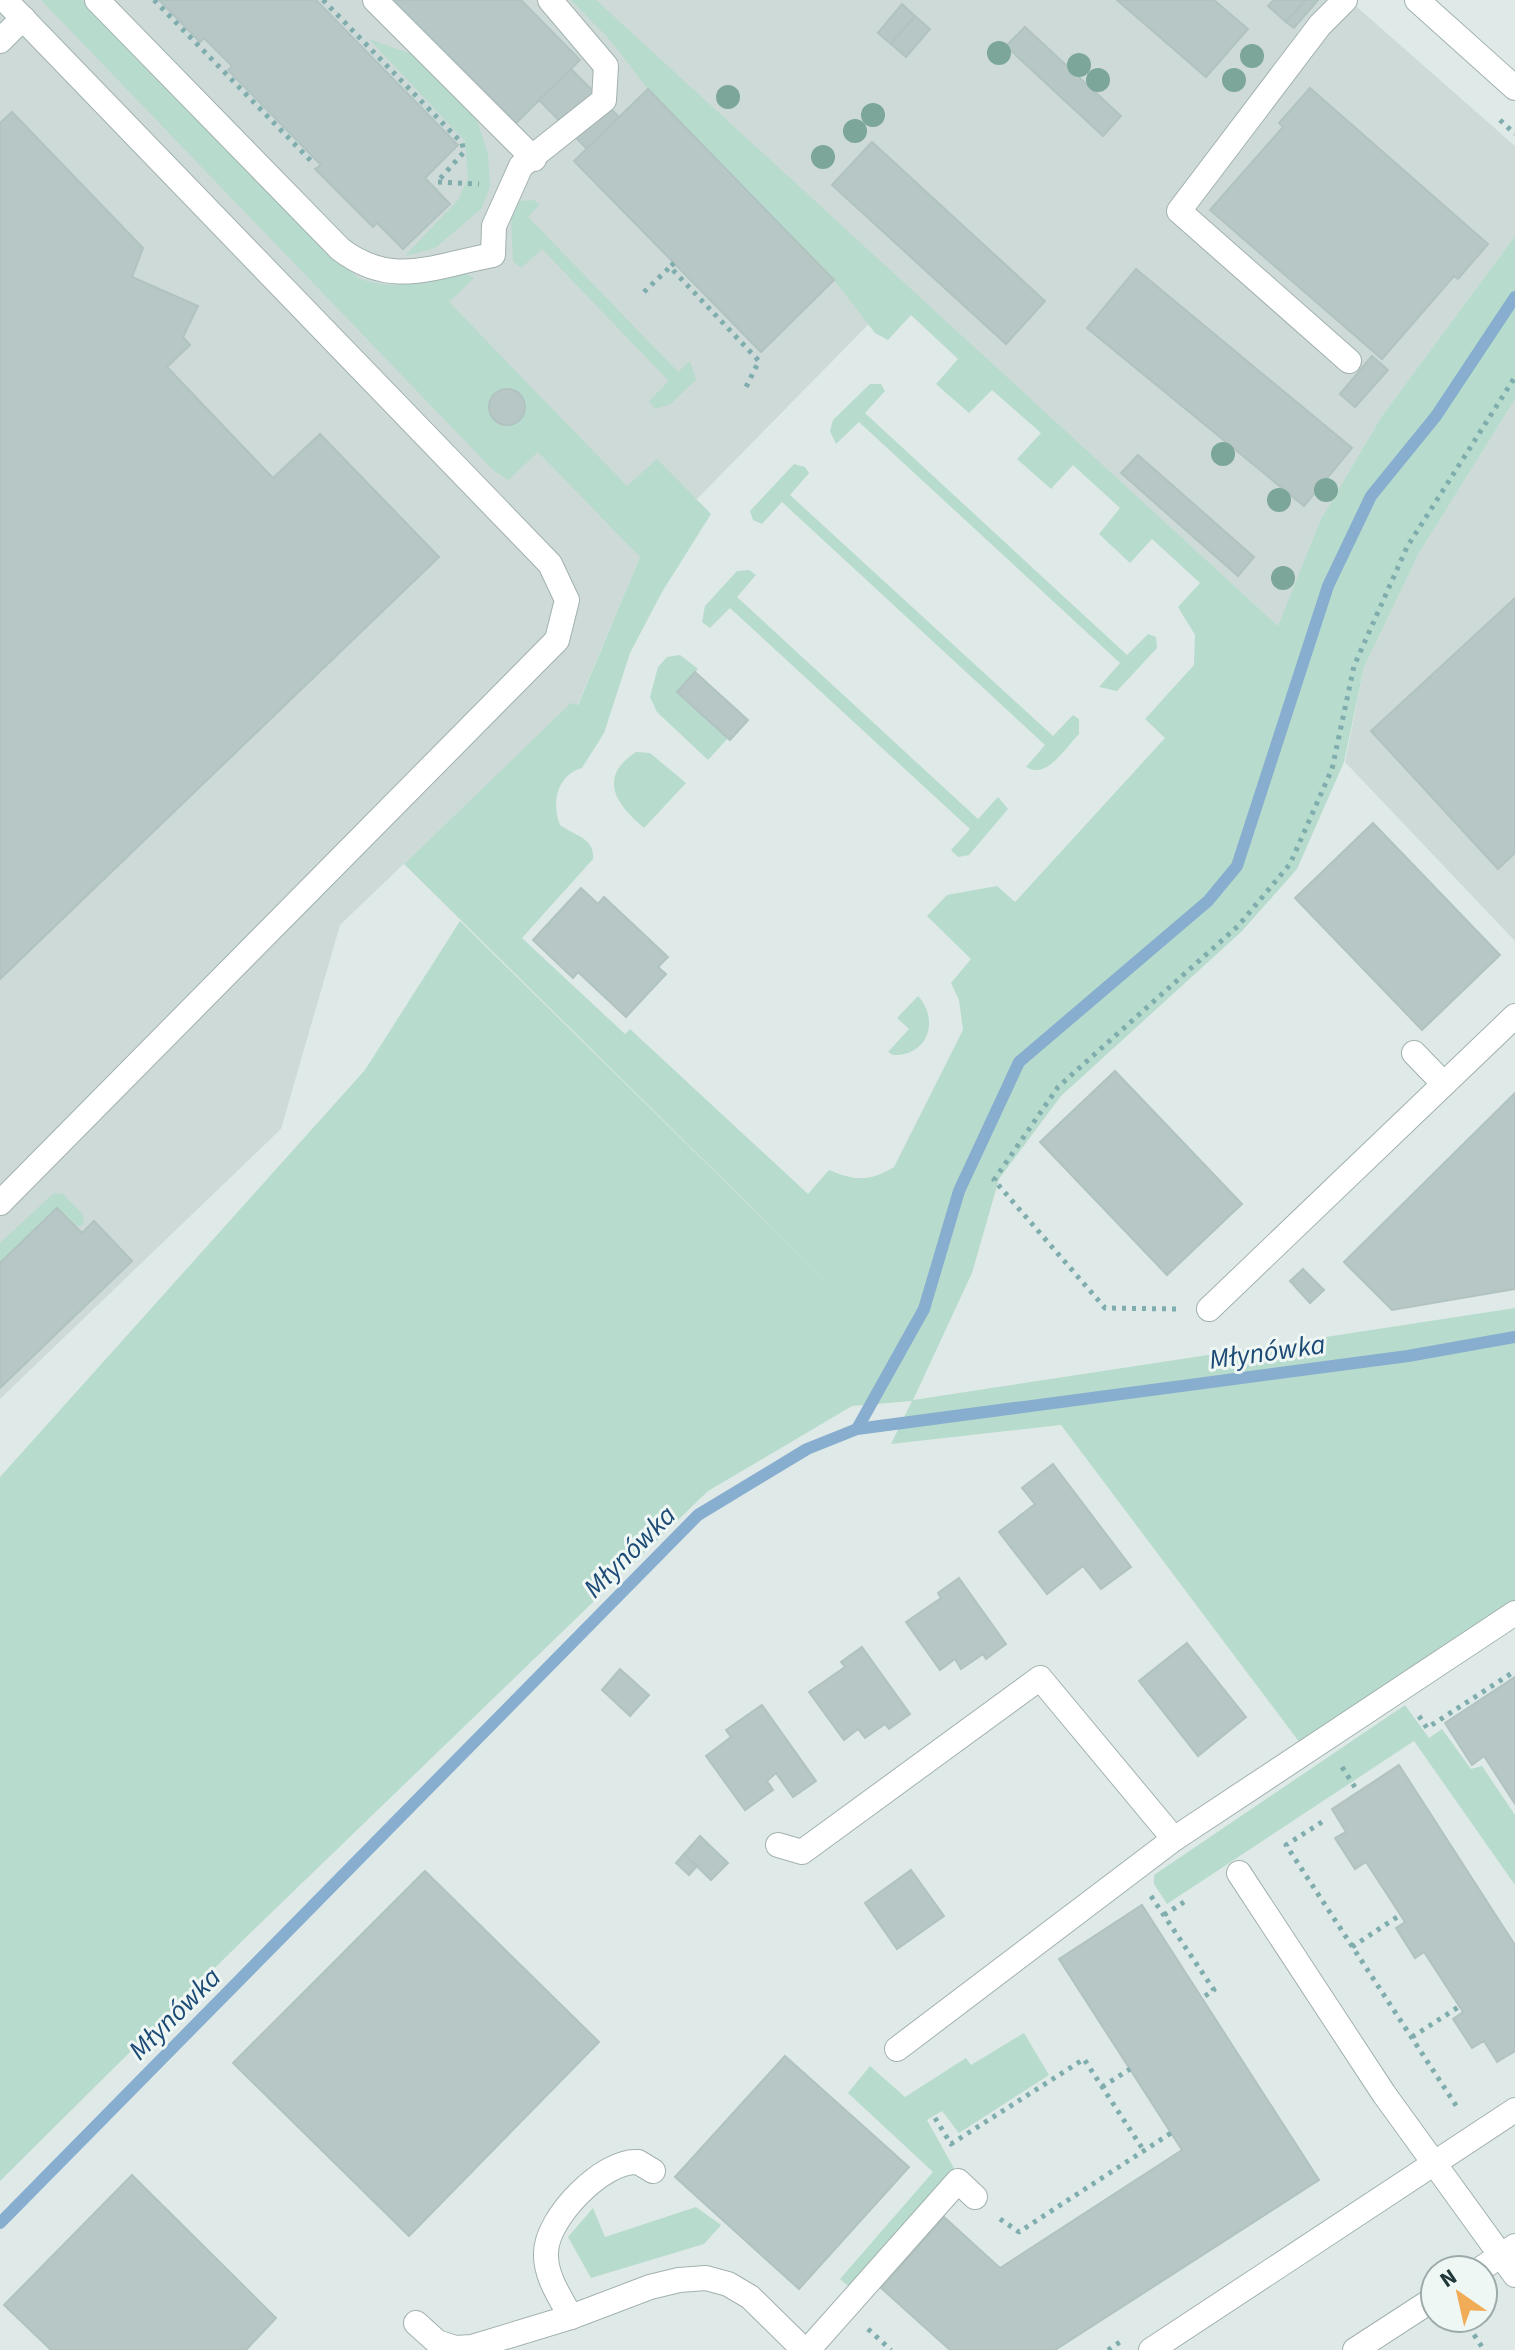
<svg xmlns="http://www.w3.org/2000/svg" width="1515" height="2350" viewBox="0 0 1515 2350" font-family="'Source Sans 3',sans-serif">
<rect width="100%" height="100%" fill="#dfeae8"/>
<g fill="#cddad8">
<path d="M0,0H1349L1515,146V236L1382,416L1321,519L1279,627L906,286L640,557L577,706L571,704L340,925L281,1129L0,1399Z"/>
<path d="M1515,399V941L1345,762L1364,667L1419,553Z"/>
</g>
<g fill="#b7dbcc">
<path d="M41,0H82L358,278C396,292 424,282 461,271L474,278L449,302L627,486L657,459L711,514L662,592L630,653L604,733L582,768C557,775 551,803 560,825C574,836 595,837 593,859L522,938L625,1034L630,1029L808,1194L829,1170C855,1181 869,1182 894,1167L963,1030L959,1000L951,983L971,959L927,916L947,895L997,886L1015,902L1165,738L1145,719L1194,665L1195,635L1178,607L1200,583L1152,539L1130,563L1099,534L1120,508L1073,465L1051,489L1017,459L1041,433L992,390L969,413L936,384L958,359L911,315L888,340L875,333L834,280L648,89L609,39L571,0H596L1278,626L1321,519L1382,416L1515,236V399L1419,553L1364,667L1344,762L1297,869L1241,932L1061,1096L999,1179L972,1273L913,1400L1515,1308V1601L1300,1743L1061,1425L891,1444L912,1401L852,1406L708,1491L241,1942L0,2181V1477L365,1070L460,921L886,1340L404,864L571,703L578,705L640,557L538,452L508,480L493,470Z"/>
<path d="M369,39L411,54L477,120L488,154L490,187L481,209L435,248L405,256L458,200L468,179L465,141Z"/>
<path d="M534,200L539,205L528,217L678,372L690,361L696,380L669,405L655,409L649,401L669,381L542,249L521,268L513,261L511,218L520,201Z"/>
<path d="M870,384H881L885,391L865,413L1127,655L1148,634L1156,637L1157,648L1117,691L1099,687L1120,663L859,422L836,444L830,431L833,420Z"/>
<path d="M794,464L805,467L809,473L790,495L1053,736L1073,715L1079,719V734C1065,748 1047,780 1026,767L1045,745L782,502L762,524L753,520L750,511Z"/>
<path d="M737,571L749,570L756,575L737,597L978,819L998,797L1008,809L969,855L958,857L951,850L970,829L730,608L710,628L702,622L705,606Z"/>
<path d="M680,655L698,669L678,692L728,738L708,760L657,712L650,697L658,667L667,657Z"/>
<path d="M636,752L650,753L686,783L644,828C616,804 597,778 636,752Z"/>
<path d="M918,996C940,1020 928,1056 893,1055L888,1052L909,1029L897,1018Z"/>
<path d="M54,1193L63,1194L84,1216L83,1225L77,1226L57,1207L0,1262V1243Z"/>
<path d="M1405,1705L1429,1738L1442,1729L1471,1769L1482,1766L1515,1815V1885L1414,1741L1167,1904L1154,1884V1875Z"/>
<path d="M1024,2033L1049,2075L959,2133L942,2111L927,2120L956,2172L852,2289L840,2279L933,2172L848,2093L870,2066L905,2097L966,2058L971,2065Z"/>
<path d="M696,2207L721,2225L704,2244L591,2278L568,2237L593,2208L605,2237Z"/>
</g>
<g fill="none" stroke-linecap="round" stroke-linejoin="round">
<g stroke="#87adcf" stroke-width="12">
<path d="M857,1429L924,1309L959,1191L1019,1062L1208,901L1237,866L1328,586L1371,496L1436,416L1515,297"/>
<path d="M0,2223L698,1515L807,1449L857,1429L1408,1356L1515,1337"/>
</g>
</g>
<g fill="#b7c7c5" stroke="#b1c3c1" stroke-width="2">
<path d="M159,0H316L458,145L425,178L450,204L403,249L377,223L373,227L315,169L321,165L228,70L232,66L204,38L200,42Z"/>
<path d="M388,0H521L580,60L512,127Z"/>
<path d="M1117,0H1214L1248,29L1206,77Z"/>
<path d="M1274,0H1305L1286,22L1268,6Z"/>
<path d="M1305,0H1318L1294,28L1286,22Z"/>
<path d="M902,4L915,16L891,44L878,33Z"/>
<path d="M915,16L930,29L906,57L891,44Z"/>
<path d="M1025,27L1121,116L1103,136L1006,46Z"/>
<path d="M571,69L619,117L587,149L539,100Z"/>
<path d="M1310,88L1488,244L1458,279L1454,276L1382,359L1210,210L1283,127L1279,123Z"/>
<path d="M648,89L834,280L761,352L574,161Z"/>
<path d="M12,112L143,248L132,277L198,306L183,337L190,345L167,367L273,478L320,434L439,557L0,979V123Z"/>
<path d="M872,142L1045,301L1006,344L832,185Z"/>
<path d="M1136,269L1352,448L1304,506L1087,328Z"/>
<path d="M1372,356L1388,370L1355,407L1340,394Z"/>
<circle cx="507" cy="407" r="18"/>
<path d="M1138,455L1254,557L1238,576L1121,473Z"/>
<path d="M1515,598V853L1498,869L1371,731Z"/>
<path d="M695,672L748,720L730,740L677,692Z"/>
<path d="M1373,823L1500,955L1422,1030L1295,898Z"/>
<path d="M581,888L598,904L604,897L668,957L658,967L666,974L626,1017L578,972L573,978L533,940Z"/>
<path d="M1115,1071L1242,1204L1167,1275L1040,1142Z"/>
<path d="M1515,1093V1289L1392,1310L1344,1262Z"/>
<path d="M57,1208L82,1233L94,1221L132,1261L0,1388V1263Z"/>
<path d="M1303,1269L1324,1290L1310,1303L1290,1281Z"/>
<path d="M1053,1464L1131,1567L1101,1589L1083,1566L1047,1594L999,1532L1035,1504L1022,1488Z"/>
<path d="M959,1578L1006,1644L986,1659L983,1654L961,1669L955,1659L940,1670L906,1622L941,1598L938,1593Z"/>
<path d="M1187,1643L1246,1717L1198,1756L1139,1681Z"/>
<path d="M862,1647L910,1714L889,1729L885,1724L865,1738L858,1729L844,1740L809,1692L845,1667L841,1662Z"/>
<path d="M620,1669L649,1695L630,1716L602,1690Z"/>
<path d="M1515,1677V1804L1484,1756L1472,1765L1445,1723Z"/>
<path d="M762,1705L816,1781L793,1797L776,1773L767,1781L773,1790L745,1810L706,1756L731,1737L726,1730Z"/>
<path d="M1399,1765L1515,1945V2051L1497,2062L1484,2041L1472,2048L1453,2019L1463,2012L1424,1952L1415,1958L1396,1928L1405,1922L1366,1862L1355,1869L1335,1838L1346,1832L1332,1809Z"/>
<path d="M700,1836L728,1863L711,1880L684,1854Z"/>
<path d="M684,1854L697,1866L689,1875L676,1863Z"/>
<path d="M911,1870L944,1916L897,1949L865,1903Z"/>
<path d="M425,1871L599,2042L409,2236L233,2063Z"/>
<path d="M1142,1905L1319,2180L1055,2350H950L881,2288L944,2217L1000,2268L1182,2150L1059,1959Z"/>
<path d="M785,2056L909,2167L799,2289L675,2177Z"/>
<path d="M132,2175L276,2318L246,2350H51L4,2305Z"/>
</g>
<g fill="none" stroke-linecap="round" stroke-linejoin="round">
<defs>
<g id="minor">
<path d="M97,0L340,249C392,289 433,266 493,255L494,226L521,166L604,100L606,66L550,0"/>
<path d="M375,0L534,159"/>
<path d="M1345,0L1320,25L1179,211L1349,361"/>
<path d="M1417,0L1515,88"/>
<path d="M0,41L23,18"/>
<path d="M1414,1053L1444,1084"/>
<path d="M0,1203L557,640L567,600L550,564L5,0"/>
<path d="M1209,1309L1515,1016"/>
<path d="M778,1845L802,1852L1040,1678L1174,1839L1515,1613"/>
<path d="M1239,1873L1384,2094L1515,2275"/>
<path d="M897,2049L1174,1839"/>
<path d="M1479,2270L1515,2246"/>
<path d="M571,2317C560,2297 545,2276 546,2253C546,2218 604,2159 638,2162L653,2171"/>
<path d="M416,2323L437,2342L455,2348L472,2347L571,2317L650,2287L679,2280L706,2278L728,2284L750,2297L804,2350"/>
<path d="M808,2350L958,2181L975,2197"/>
<path d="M1151,2350L1515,2110"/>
<path d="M1355,2350L1435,2298"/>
</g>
</defs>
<use href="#minor" stroke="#a2b1b0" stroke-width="26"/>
<g stroke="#7fadad" stroke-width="5" stroke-dasharray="4 6" stroke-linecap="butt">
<path d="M154,0L314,164"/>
<path d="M323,0L462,143L464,152L437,182L479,184"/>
<path d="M1500,120L1515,134"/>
<path d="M674,263L670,267L759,361L745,389"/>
<path d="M644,292L670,267"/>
<path d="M1176,1309L1105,1308L994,1180L1058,1087L1238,926L1290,864L1332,769L1354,666L1407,547L1515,377"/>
<path d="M1419,1716L1427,1728L1515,1671"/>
<path d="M1342,1767L1358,1792"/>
<path d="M1322,1822L1286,1845L1459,2110"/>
<path d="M1151,1896L1214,1990L1202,1998"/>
<path d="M1164,1915L1184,1902"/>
<path d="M1352,1947L1400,1915"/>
<path d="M1412,2037L1460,2006"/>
<path d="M1102,2087L1130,2069"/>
<path d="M935,2118L951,2144L1084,2059L1144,2151"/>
<path d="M1000,2219L1019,2232L1171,2133"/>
<path d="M1463,2318L1484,2350"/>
<path d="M868,2329L891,2350"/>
<path d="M1108,2350L1120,2342"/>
</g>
<use href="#minor" stroke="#fff" stroke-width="24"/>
</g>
<g fill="#7ca69a">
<circle cx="999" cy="53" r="12"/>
<circle cx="1252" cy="56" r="12"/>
<circle cx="1079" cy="65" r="12"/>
<circle cx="1098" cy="80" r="12"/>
<circle cx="1234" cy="80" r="12"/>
<circle cx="728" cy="97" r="12"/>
<circle cx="873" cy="115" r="12"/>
<circle cx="855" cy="131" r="12"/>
<circle cx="823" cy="157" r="12"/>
<circle cx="1223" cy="454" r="12"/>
<circle cx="1326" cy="490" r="12"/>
<circle cx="1279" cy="500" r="12"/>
<circle cx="1283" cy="578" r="12"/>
</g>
<g text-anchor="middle" stroke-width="6" stroke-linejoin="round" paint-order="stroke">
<g font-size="28" font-style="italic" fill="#1c4a74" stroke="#eff7f5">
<text transform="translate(1267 1351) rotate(-8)" y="10">Młynówka</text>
<text transform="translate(629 1551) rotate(-45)" y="10">Młynówka</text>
<text transform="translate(174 2013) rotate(-45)" y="10">Młynówka</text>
</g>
</g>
<g transform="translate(1459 2294) rotate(326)"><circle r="38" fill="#eff7f5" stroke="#9cabaa" stroke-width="2"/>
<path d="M0-6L14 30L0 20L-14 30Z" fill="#f0ac57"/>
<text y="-12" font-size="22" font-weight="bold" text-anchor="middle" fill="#203839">N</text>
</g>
</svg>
